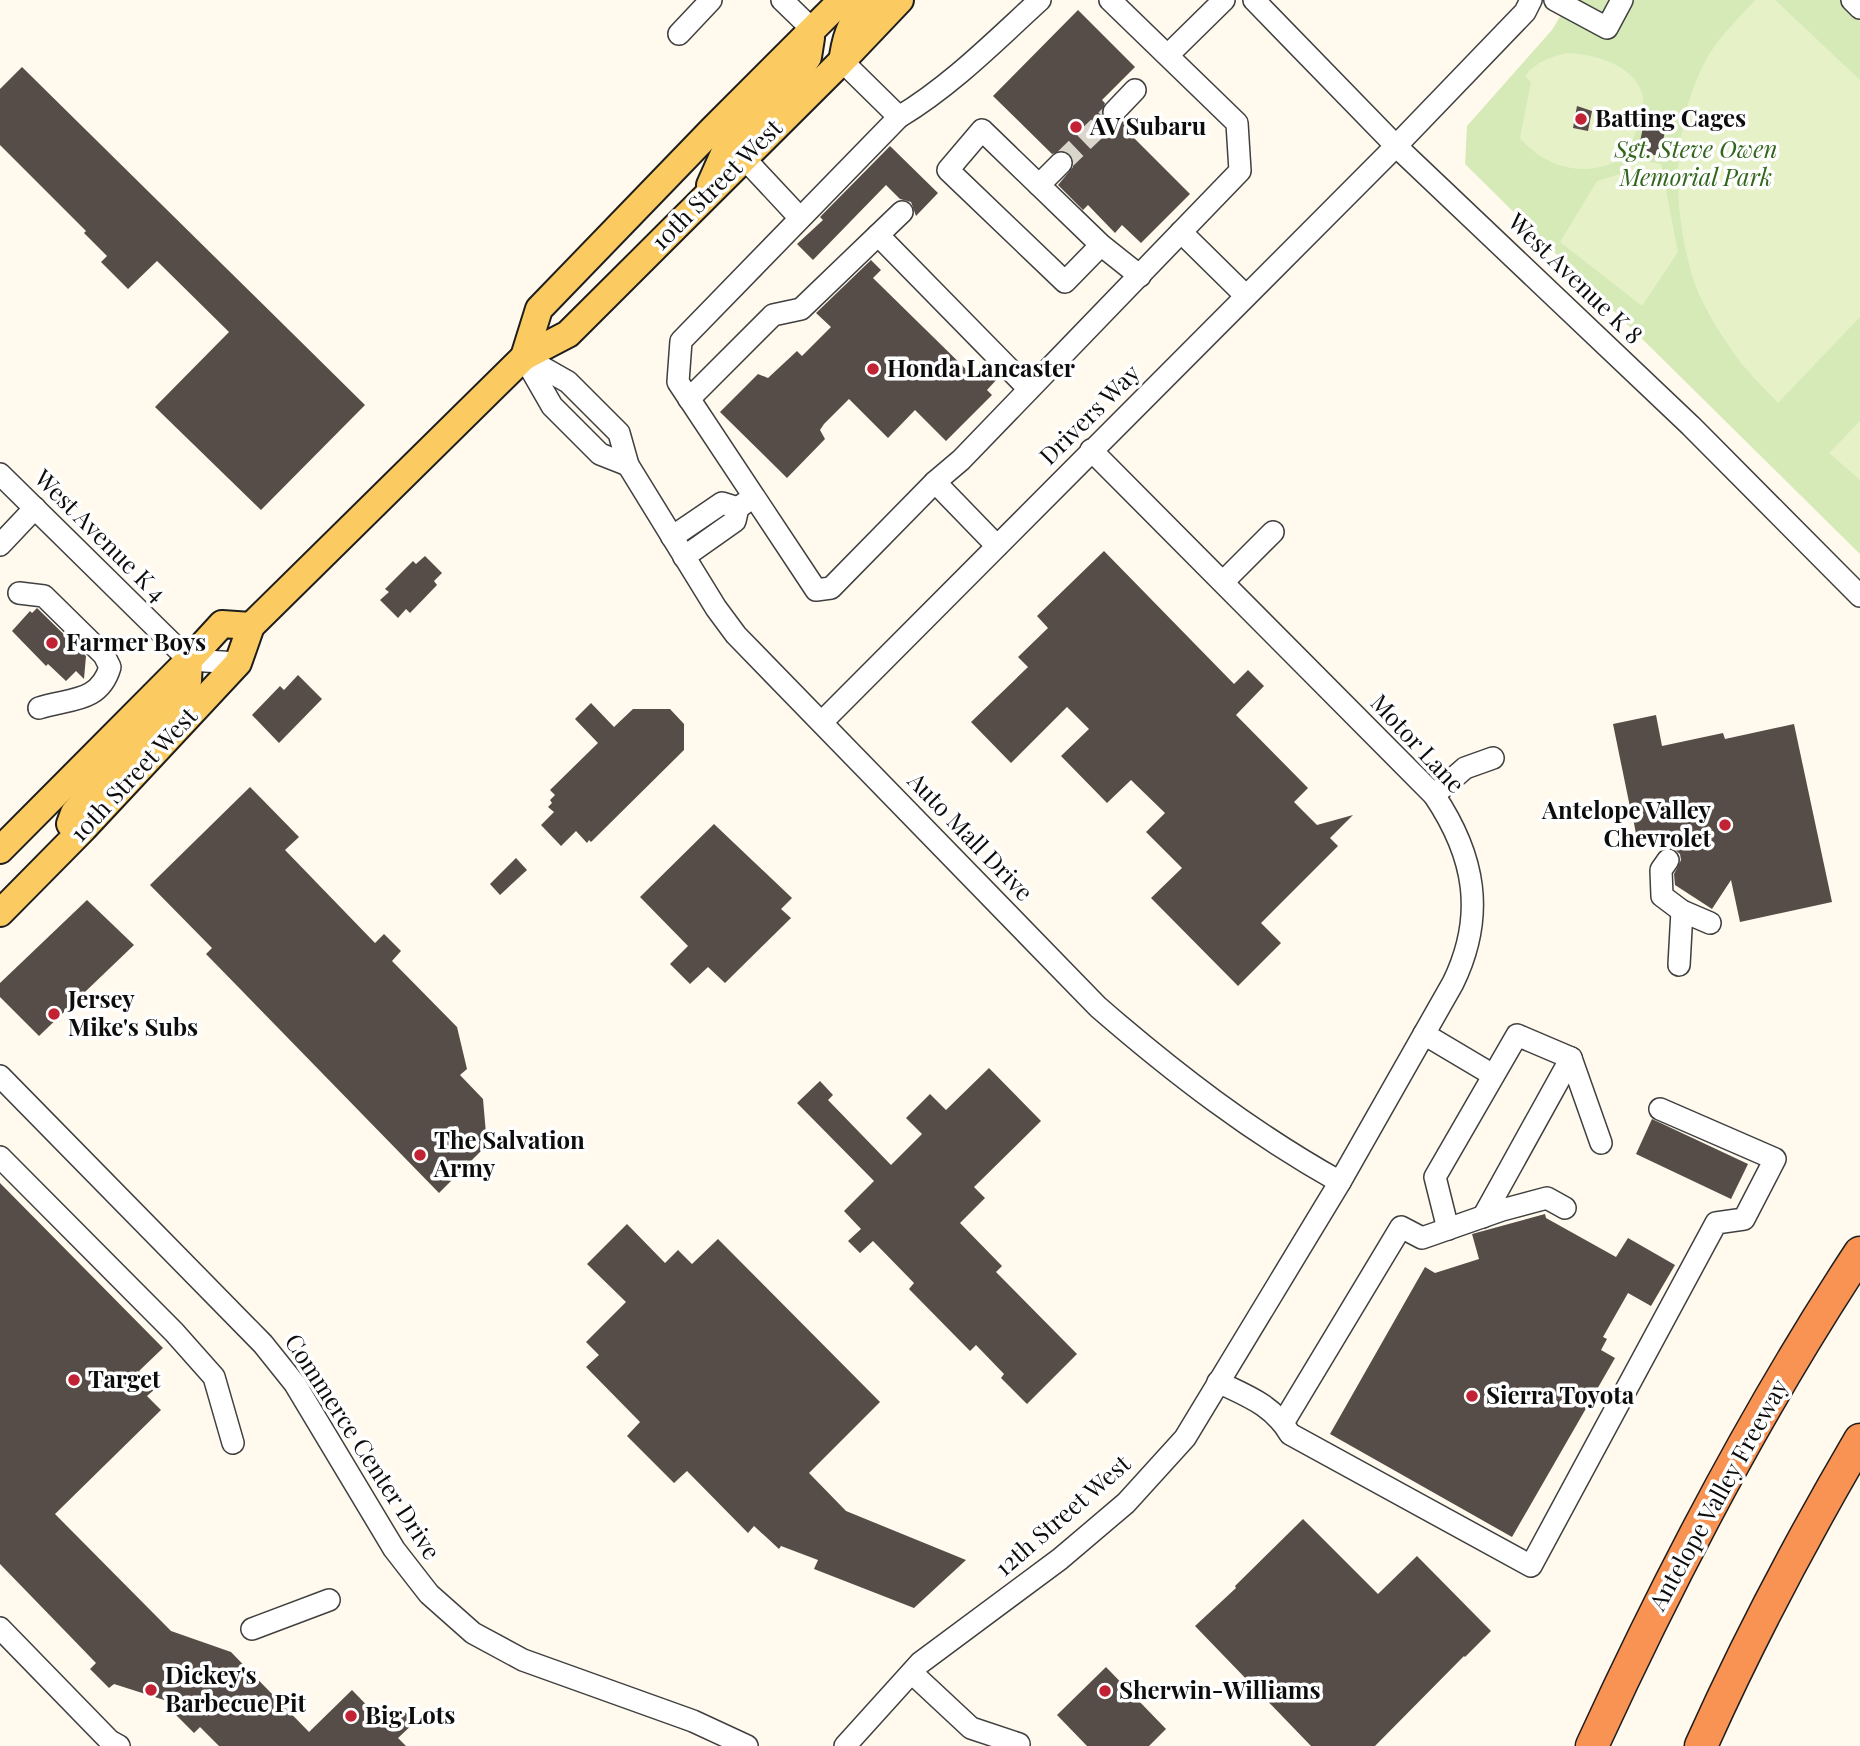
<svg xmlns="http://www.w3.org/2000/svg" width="1860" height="1746" viewBox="0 0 1860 1746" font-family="'Playfair Display',serif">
<rect width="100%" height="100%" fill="#fffaed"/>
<path fill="#d5eab6" d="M1570,0H1860V554L1465,164L1467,126L1552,30Z"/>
<g fill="#e6f1c8">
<path d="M1755,0H1775L1860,80V317L1778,403C1761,385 1742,367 1729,346C1715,326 1699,299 1692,275C1671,203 1671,119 1710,53C1722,34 1740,17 1755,0Z"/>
<path d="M1568,53C1595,54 1637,66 1643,97C1645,109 1632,142 1628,155C1592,179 1548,171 1520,138L1531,82L1525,76C1536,62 1551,56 1568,53Z"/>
<path d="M1630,158L1661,164L1678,252L1642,306L1560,242L1597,181L1620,174Z"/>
<path d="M1860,421V480L1829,453Z"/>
</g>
<g fill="#564d49">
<path d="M1078,10L1135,67L1102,100L1105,103L1101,115L1105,121L1112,125L1123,121L1127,125V131L1190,194L1141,243L1122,225L1115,233L1088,205L1083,210L1058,185L1073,167L1071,154L1064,150L1052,154L993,96Z"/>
<path d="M22,67L365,405L261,510L155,407L229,332L157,261L128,289L101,262L107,256L84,233L86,231L0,145V89Z"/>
<path d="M1577,106L1592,111L1588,131L1573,128Z"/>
<path d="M1646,112L1668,116L1660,156L1638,152Z"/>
<path d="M890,146L938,193L916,216L911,202L900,199L886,185L813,260L797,244L823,220L820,217Z"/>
<path d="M871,260L881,270L873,278L975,378L987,365L999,377L987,390L992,395L946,441L915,410L888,438L849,399L824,424L820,430L825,439L787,478L720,412L758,374L768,378L797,351L802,356L831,327L816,313Z"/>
<path d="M1104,551L1234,684L1248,670L1264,686L1236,715L1308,788L1294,802L1317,825L1353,815L1330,838L1338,846L1261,923L1281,943L1238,986L1151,898L1182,868L1146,832L1165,813L1131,780L1107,803L1061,756L1089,729L1067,707L1011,763L971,722L1028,667L1018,657L1048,628L1037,616Z"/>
<path d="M425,556L442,573L434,581L437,585L410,613L406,609L398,618L380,600L389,592L385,589L413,561L416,564Z"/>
<path d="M37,608L86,656L84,679L76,671L66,681L48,664L46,666L12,631L30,611L32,613Z"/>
<path d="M298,675L322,699L279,743L252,715L280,686L284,690Z"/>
<path d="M591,703L614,727L633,709H670L684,724V750L591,842L589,840L587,843L576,831L561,846L541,825L554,812L548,807L552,803L550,800L555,795L550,790L598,743L575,719Z"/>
<path d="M1656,715L1662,746L1723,733L1725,739L1794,724L1832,902L1740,922L1731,880L1712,909L1675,885L1674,874L1681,860L1680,854L1673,848L1670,833L1637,839L1633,818L1629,815L1631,812L1613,724Z"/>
<path d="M250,787L299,837L285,850L375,943L384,934L401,951L392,961L457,1027L467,1069L460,1075L483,1099L487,1145L439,1193L206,954L212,948L150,885Z"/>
<path d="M714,824L792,898L781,909L791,918L725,983L708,967L690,984L670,964L688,946L640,897Z"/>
<path d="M516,858L527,870L500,895L490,884Z"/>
<path d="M87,900L134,945L39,1036L0,997V983Z"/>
<path d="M989,1068L1041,1121L974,1187L985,1198L960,1223L1002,1266L996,1272L1077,1354L1027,1404L1001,1378L1004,1374L976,1345L970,1351L909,1289L914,1283L873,1241L860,1253L848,1241L861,1229L844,1211L874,1181L797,1103L820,1081L833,1095L828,1100L891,1165L922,1134L906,1118L930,1094L946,1110Z"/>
<path d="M1652,1119L1748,1164L1731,1199L1636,1154Z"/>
<path d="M0,1183L163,1348L139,1371L156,1388L147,1396L161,1410L55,1514L171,1631L231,1652L309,1732L352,1690L386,1725L402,1709L415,1722L398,1738L406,1746H219L200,1727L194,1733L175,1714L183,1706L114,1684L109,1688L90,1669L96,1663L0,1564Z"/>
<path d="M1545,1214L1546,1218L1616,1257L1628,1238L1675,1265L1651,1306L1628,1293L1603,1337L1607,1339L1601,1350L1615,1358L1512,1537L1330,1434L1425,1267L1435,1273L1479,1259L1472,1234Z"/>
<path d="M627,1224L665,1263L678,1250L692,1264L718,1239L880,1402L809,1473L846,1511L966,1560L914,1608L814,1569L818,1560L781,1546L779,1549L754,1526L748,1533L687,1471L674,1483L627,1436L640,1422L586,1367L599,1355L586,1342L626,1302L587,1264Z"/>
<path d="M1303,1519L1378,1594L1417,1556L1491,1631L1465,1657L1464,1656L1375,1746H1311L1195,1626L1236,1588L1235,1586Z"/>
<path d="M1106,1667L1166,1729L1149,1746H1087L1057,1715Z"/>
</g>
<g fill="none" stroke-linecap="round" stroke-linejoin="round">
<path stroke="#dbd6cb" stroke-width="21" stroke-dasharray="21 10" stroke-linecap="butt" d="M1061,163L1114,112"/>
<defs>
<g id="minor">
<path d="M782,0L813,30"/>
<path d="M1040,0C995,41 952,85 899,117L681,341L678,382L816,590L831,588L935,482L961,460L1240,171L1237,123L1110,0"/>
<path d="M1254,0L1396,146L1691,426L1860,596"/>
<path d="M1555,0L1607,28L1622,0"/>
<path d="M1852,0L1860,8"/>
<path d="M679,34L711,0"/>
<path d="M1169,54L1224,0"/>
<path d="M842,61L899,117"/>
<path d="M1114,112L1135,90"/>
<path d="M744,158L800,218"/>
<path d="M1039,185L1061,163"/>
<path d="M1181,232L1246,296"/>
<path d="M878,235L902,212"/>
<path d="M1101,245L1065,282L948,170L982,130L1101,245L1140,276"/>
<path d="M524,357L568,382L619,433L628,465L716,608L736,635L1098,1007C1174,1073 1252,1133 1340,1182"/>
<path d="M525,359L552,406L600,454L628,465"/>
<path d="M689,399L773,315L801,309L878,235L1029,389"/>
<path d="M0,474L189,660L238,663"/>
<path d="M935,482L997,546"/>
<path d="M672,537L722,503L738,508"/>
<path d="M0,545L35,508"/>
<path d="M684,557L735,521L738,508L753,497"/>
<path d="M1223,582L1273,532"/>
<path d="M19,593L44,596L104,655L110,667C99,704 68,698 39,708"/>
<path d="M822,722L1396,146L1525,12L1531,0"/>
<path d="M1434,795L1465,768L1493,758"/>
<path d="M1668,860L1661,870L1662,896L1682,911L1710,923"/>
<path d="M1679,965L1682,911"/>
<path d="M1424,1034L1493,1075"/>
<path d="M1571,1058L1601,1143"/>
<path d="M0,1076L263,1344L295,1384L394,1549L429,1594L473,1633L523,1660L693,1721L747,1746"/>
<path d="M0,1157L174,1332L214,1377L233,1443"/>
<path d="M1448,1229L1435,1177L1517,1035L1571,1058L1483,1217"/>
<path d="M1218,1382C1247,1396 1273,1405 1290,1434L1531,1566L1716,1223L1744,1219L1775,1159L1660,1109"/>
<path d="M1283,1423L1401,1227L1422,1238L1502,1210L1547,1198L1565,1208"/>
<path d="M0,1628L110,1741L119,1746"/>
<path d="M252,1629L329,1600"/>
<path d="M912,1673L971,1728L1019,1744"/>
<path d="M845,1746L920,1663L1060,1559L1126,1503L1185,1438L1340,1182L1453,983C1486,915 1475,856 1434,795L1091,450"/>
</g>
<g id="major">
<path d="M843,56C847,31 853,19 870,0"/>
<path d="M710,185L726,149L794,79L808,57L811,38"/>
<path d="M524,357L539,309L712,130L842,0"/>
<path d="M70,824L74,813L102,780L180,699L188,681L189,660"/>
<path d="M0,850L189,660L222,624L251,626"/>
<path d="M0,913L84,828L238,663L251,626L524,357L568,334L842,61L900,0"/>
</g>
<g id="highway">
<path d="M1592,1746C1670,1576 1757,1409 1860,1253"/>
<path d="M1701,1746C1748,1641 1802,1539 1860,1440"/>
</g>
</defs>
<use href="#minor" stroke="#404040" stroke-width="24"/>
<use href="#major" stroke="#1e1e1e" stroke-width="30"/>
<use href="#highway" stroke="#1e1e1e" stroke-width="35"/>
<use href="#minor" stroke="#fff" stroke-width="21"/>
<use href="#major" stroke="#fbcb61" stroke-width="26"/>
<use href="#highway" stroke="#f89353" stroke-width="32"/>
</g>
<g fill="#c12234" stroke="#fff" stroke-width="2.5">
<circle cx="1581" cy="119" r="7"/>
<circle cx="1076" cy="127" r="7"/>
<circle cx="873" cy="369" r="7"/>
<circle cx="52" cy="643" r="7"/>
<circle cx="1725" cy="825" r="7"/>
<circle cx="54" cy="1014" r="7"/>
<circle cx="420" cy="1155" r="7"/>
<circle cx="74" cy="1380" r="7"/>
<circle cx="1472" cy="1396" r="7"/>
<circle cx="151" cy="1690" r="7"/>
<circle cx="1105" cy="1691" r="7"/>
<circle cx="351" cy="1716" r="7"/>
</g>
<g text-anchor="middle" stroke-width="7" stroke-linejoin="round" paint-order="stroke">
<g font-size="24" font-weight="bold" fill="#0d0d0d" stroke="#fff" text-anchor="start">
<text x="1595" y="127">Batting Cages</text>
<text x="1090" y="135">AV Subaru</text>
<text x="887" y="377">Honda Lancaster</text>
<text x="66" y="651">Farmer Boys</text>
<text x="1711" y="819" text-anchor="end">Antelope Valley<tspan x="1711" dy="28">Chevrolet</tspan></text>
<text x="68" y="1008">Jersey<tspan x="68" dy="28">Mike's Subs</tspan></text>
<text x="434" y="1149">The Salvation<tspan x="434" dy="28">Army</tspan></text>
<text x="88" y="1388">Target</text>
<text x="1486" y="1404">Sierra Toyota</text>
<text x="165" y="1684">Dickey's<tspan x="165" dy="28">Barbecue Pit</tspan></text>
<text x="1119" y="1699">Sherwin-Williams</text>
<text x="365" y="1724">Big Lots</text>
</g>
<g font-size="24" font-style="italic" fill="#31661c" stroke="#fff">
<text x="1696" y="158">Sgt. Steve Owen<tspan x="1696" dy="28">Memorial Park</tspan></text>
</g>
<g font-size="24" fill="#0d0d0d" stroke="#fff">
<text transform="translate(717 185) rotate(-45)" y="8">10th Street West</text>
<text transform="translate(1575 279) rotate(44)" y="8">West Avenue K 8</text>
<text transform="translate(1090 415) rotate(-45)" y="8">Drivers Way</text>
<text transform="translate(100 536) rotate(45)" y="8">West Avenue K 4</text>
<text transform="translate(1417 744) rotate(47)" y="8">Motor Lane</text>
<text transform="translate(134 775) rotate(-47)" y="8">10th Street West</text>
<text transform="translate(970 837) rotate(46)" y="8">Auto Mall Drive</text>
<text transform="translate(362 1447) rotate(57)" y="8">Commerce Center Drive</text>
<text transform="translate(1719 1495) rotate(-61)" y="8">Antelope Valley Freeway</text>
<text transform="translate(1063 1516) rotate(-41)" y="8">12th Street West</text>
</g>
</g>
</svg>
